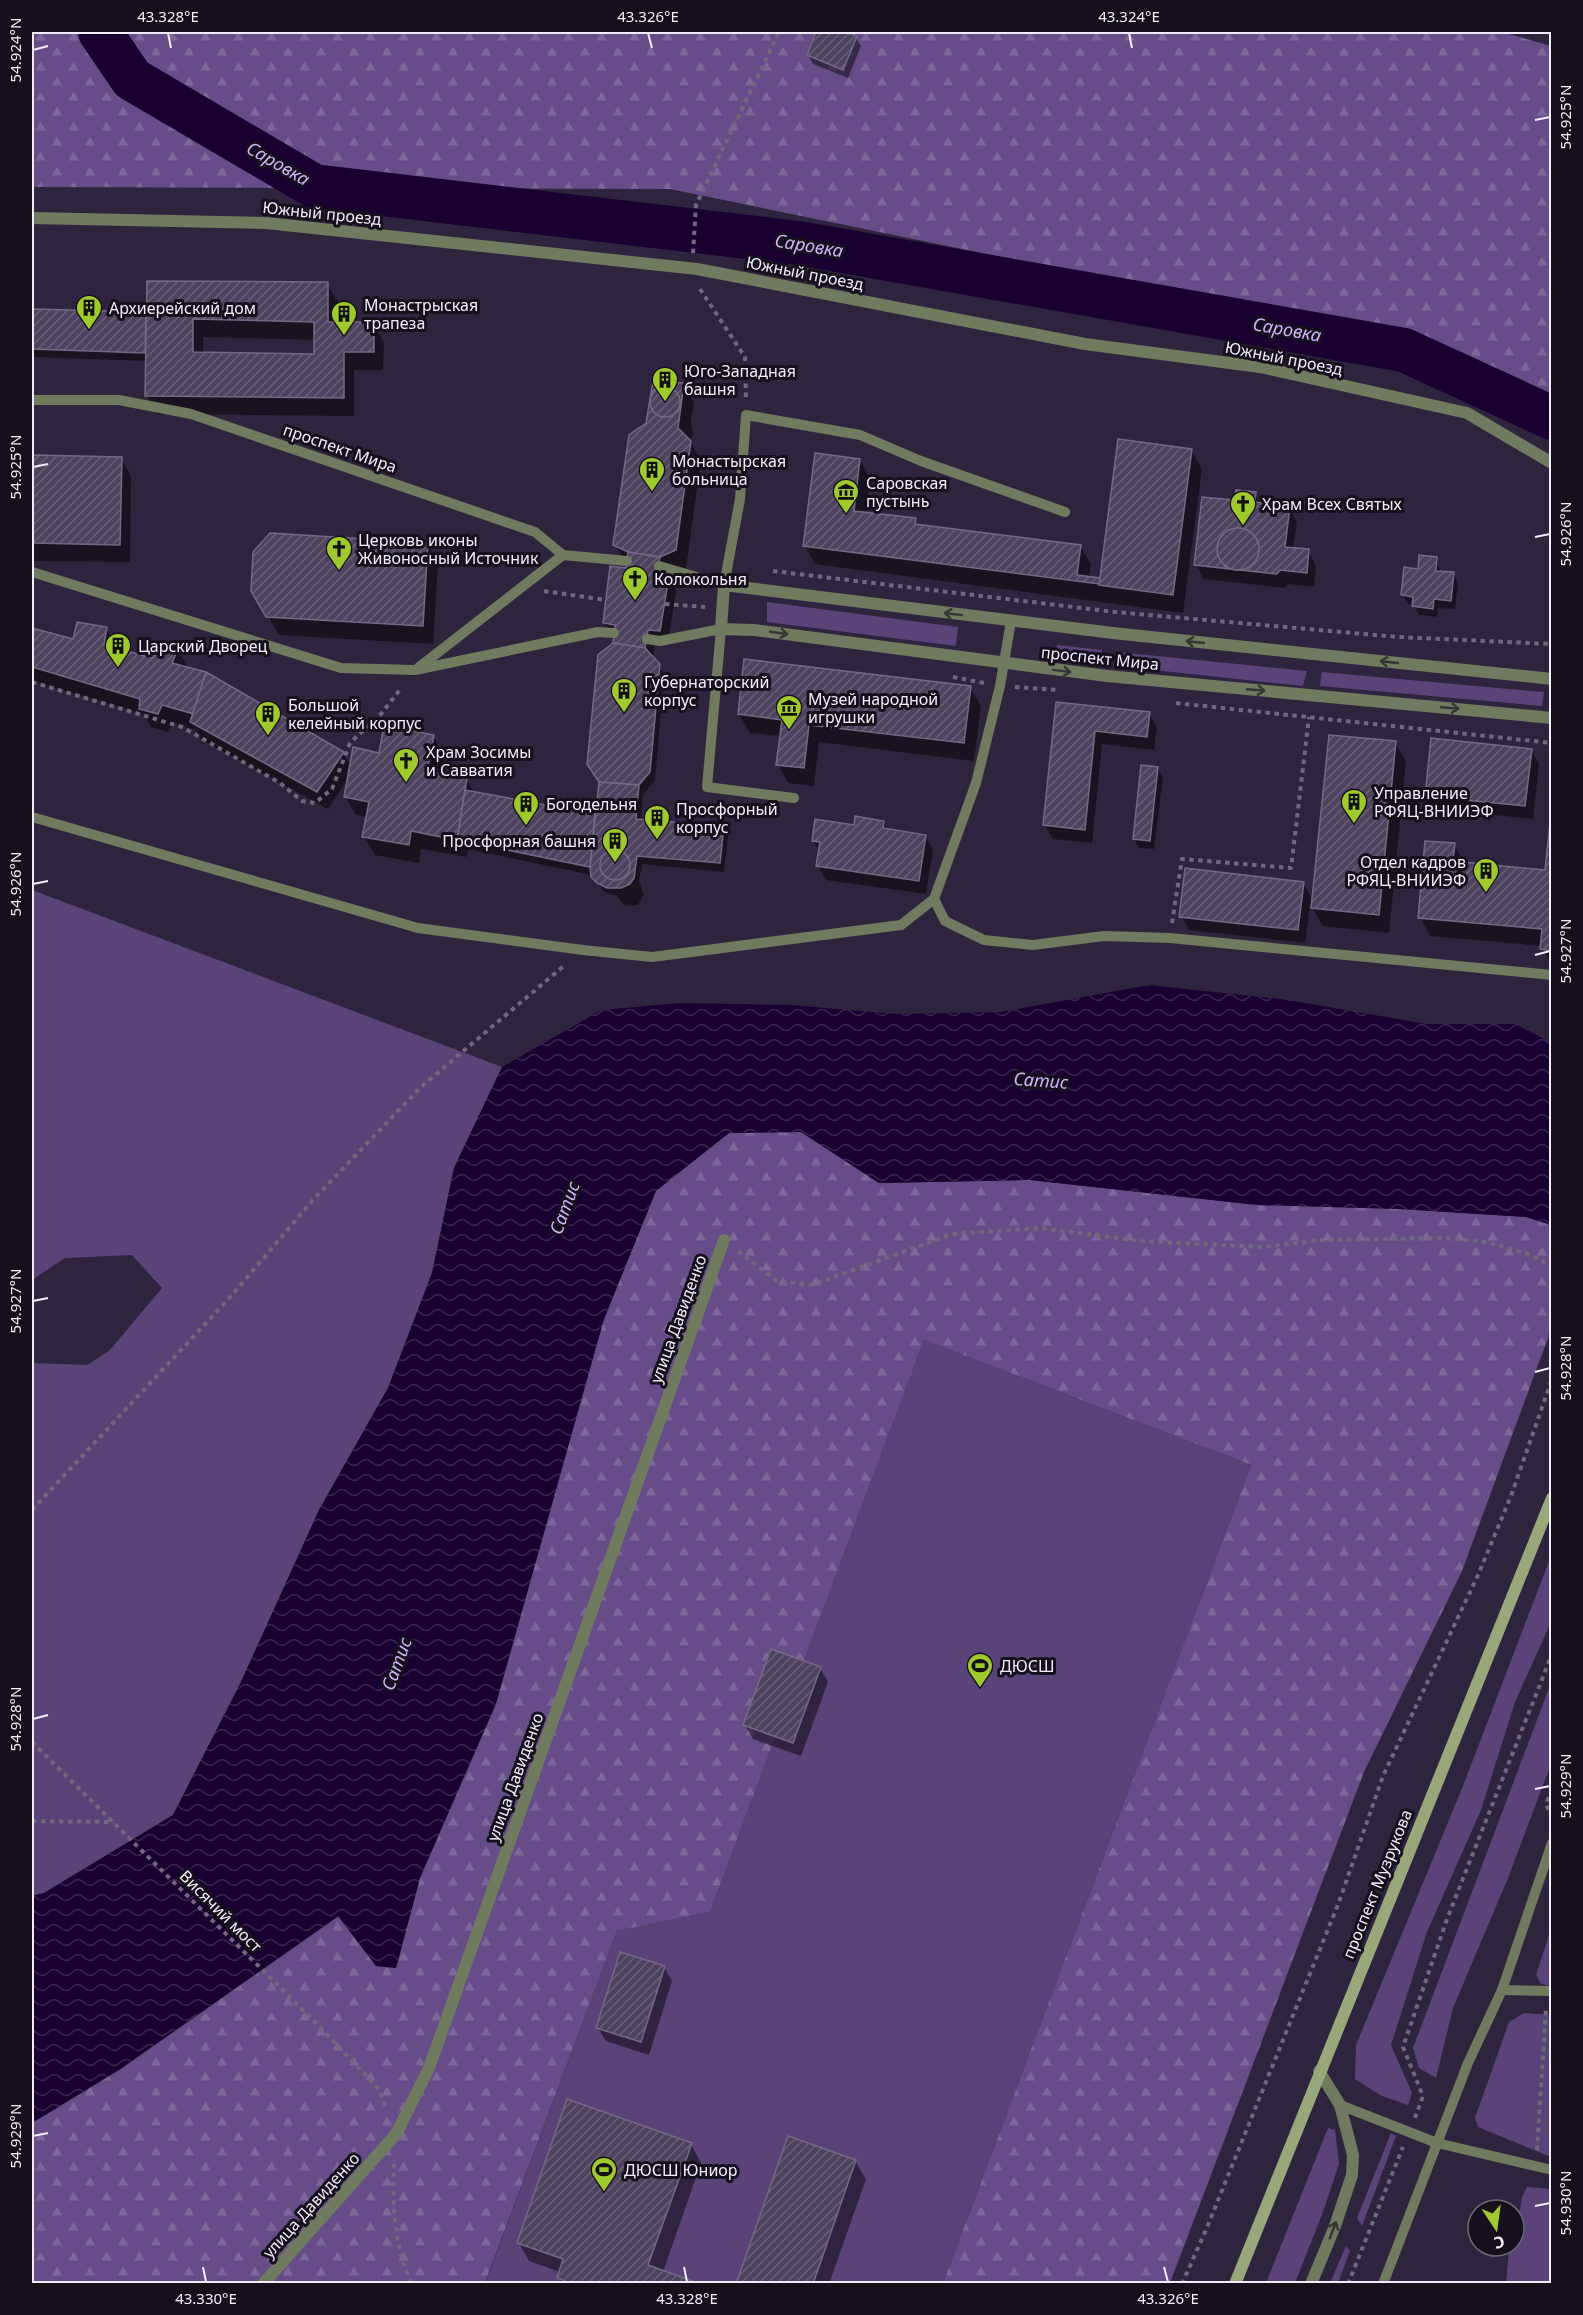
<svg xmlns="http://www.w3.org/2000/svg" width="1583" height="2315" viewBox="0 0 1583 2315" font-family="'Noto Sans',sans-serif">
<defs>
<pattern id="forest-firs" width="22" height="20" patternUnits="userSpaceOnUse" patternTransform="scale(1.5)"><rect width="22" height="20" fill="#664c88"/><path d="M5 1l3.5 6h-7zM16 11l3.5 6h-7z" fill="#7c669a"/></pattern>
<pattern id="park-tufts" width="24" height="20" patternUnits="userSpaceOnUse" patternTransform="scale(1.5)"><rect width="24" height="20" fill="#5a4378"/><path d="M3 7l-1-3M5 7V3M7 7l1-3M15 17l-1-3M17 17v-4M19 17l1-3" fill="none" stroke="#725e8c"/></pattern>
<pattern id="water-waves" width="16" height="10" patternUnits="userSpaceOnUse" patternTransform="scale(1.5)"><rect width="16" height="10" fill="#1a0031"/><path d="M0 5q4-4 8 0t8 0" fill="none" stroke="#3c2550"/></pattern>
<pattern id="building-hatch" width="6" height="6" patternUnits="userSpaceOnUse" patternTransform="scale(1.5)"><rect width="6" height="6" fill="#4e435e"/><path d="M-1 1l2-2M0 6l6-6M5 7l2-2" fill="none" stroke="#685e76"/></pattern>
</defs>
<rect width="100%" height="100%" fill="#2f243d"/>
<g fill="#5a4378">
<path d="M767,602L958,627L956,646L767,622Z"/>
<path d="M1057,645L1102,650L1099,663L1055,658Z"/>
<path d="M1117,652L1307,671L1303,686L1117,666Z"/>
<path d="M1322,672L1544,692L1542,706L1320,686Z"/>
<path d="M32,890L502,1067L454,1168L432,1273L388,1388L319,1510L240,1684L173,1815L44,1893L32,1896V1363L87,1365L109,1351L162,1288L132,1255L65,1258L32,1280Z"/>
<path d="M924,1340L1251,1465L943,2283L485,2284L617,1931L710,1912Z"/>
<path d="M1551,1556V1622L1515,1702L1481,1810L1427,1932L1391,2045L1412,2093L1408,2105L1380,2095L1355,2079L1356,2045L1463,1786Z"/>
<path d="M1551,1683V1764L1508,1878L1453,2008L1436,2078L1419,2068L1413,2048Z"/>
<path d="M1551,1929V1986L1541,1984L1536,1975Z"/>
<path d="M1524,2013L1551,2015V2157L1478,2127L1475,2118L1509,2022Z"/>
<path d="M1328,2128L1335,2130L1339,2164L1323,2212L1295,2283H1266Z"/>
<path d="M1391,2133L1396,2136L1362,2226L1357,2218Z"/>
<path d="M1527,2187L1551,2189V2283H1506L1509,2250L1510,2246H1514L1522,2197Z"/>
<path d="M1346,2246L1350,2251L1338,2283H1330Z"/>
</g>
<g fill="url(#forest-firs)">
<path d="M32,32H1502L1551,46V418L1459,351L670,189L32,187Z"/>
<path d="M801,1132L879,1183L1030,1180L1257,1205L1400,1209L1526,1217L1551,1225L1552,1316L1548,1338L1462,1571L1364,1772L1170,2283H943L1251,1465L924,1340L710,1912L617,1931L485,2283L32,2284V2123L121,2069L339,1916L376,1966L396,1968L420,1878L568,1440L604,1319L656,1190L729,1133Z"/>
</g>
<path fill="url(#park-tufts)" d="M1544,2050L1551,2051V2110L1540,2109Z"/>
<path fill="url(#water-waves)" d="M1149,985L1288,1000L1426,1024H1516L1551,1043V1225L1526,1217L1400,1209L1257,1205L1030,1180L879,1183L801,1132L729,1133L656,1191L604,1319L496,1704L420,1878L396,1968L376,1966L338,1916L120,2069L32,2123V1896L44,1893L173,1815L240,1684L319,1510L388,1388L432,1273L454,1168L502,1067L602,1010L680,1003L791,1005L897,1014L1001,1012Z"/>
<g fill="#0007" fill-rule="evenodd">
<path d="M818,32H841L856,38L861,46L848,78L813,64L808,55Z"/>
<path d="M327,284L338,302V324H373L384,342L383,370H354V416L157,414L147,396V361L32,357V310L148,314ZM203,337L316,340L315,356L203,353Z"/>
<path d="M683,384L694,403L691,421L693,436L689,440L701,460L686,568L666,574L676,591L668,644L655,643L653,658L664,674L655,781L643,794L641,821L723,828L728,837L724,872L642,864L639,881L644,894L638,905L625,906L617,896L604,892L592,875L468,849L467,857L421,849L419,863L375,855L364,837L368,817L356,815L345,796L348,779L328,809L202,740L196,730L172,723L168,732L151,727L143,714L32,681V629L74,641L106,628L116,650L154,660L178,649L188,669L343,753L351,767L433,736L444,755L440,775L466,779L474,793L597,815L615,637L604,623L628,564L614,544L647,424Z"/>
<path d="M1191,450L1202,469L1183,613L815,564L805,546L860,460L870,478L866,514L915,520L918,525L1080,546L1091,564L1089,578L1101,579Z"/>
<path d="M32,456L121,458L131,477L130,562L32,561Z"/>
<path d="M1255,494L1262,505L1289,508L1297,522L1293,549L1308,551L1316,565L1314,587L1288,584L1285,588L1204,579L1196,565Z"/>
<path d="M427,544L438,563L433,644L279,635L264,610Z"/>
<path d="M1436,559L1441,573L1453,574L1458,583L1455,609L1438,608L1437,617L1419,615L1414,605L1408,604L1403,595L1419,570Z"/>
<path d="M970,688L981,706L974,761L819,742L814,786L788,783L778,764L781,736L750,733L739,714Z"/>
<path d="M1058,703L1149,713L1157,727L1154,750L1102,744L1092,843L1053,839L1045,825Z"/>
<path d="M1395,743L1406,761L1389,933L1323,926L1310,904L1305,943L1189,930L1181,916L1303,883L1313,901Z"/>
<path d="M1531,750L1539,764L1533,819L1435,809L1427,796Z"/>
<path d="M1158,768L1163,777L1154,849L1139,848L1134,839Z"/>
<path d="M1552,819V966L1542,946L1430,936L1420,917L1454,845L1465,864L1547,872Z"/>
<path d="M884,822L889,831L925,836L933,850L926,894L826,880L818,866L820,852L813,841L855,826Z"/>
<path d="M820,1668L828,1682L801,1756L753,1739L745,1725Z"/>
<path d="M664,1967L672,1981L649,2055L606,2041L598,2028Z"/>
<path d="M691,2144L701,2163L663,2272L696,2284H562L558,2278L560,2272L529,2261L519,2243Z"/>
<path d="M855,2161L866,2179L829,2284H738Z"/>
</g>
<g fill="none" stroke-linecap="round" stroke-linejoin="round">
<path stroke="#1a0031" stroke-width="44" d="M100,32L132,79L314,186L798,243L1404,350L1552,418"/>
</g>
<g fill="url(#building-hatch)" stroke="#756986" stroke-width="1.5" fill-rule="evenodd">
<path d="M816,32H845L857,36L843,70L807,55Z"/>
<path d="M147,281L328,282V322H374V352H344V398L145,396ZM193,319L314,322V354L193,352Z"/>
<path d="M32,309L146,312L145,353L32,349Z"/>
<path d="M653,381L684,383L678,428L691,441L676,550L660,557L628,552L613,545L629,435L646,423Z"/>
<circle cx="665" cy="402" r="15"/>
<path d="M1118,439L1192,449L1173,595L1099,585Z"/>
<path d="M815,453L860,459L854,511L916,518L915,524L1081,545L1077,575L1100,578L1099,584L803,546Z"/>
<path d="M32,455L122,457L120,545L32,543Z"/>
<path d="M1236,490L1256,492L1255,502L1290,506L1285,547L1309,549L1307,573L1280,570L1277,574L1194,565L1202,497L1235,500Z"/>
<circle cx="1238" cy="549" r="21"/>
<path d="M270,533L428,543L423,626L266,617L251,591L253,552Z"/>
<path d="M628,552L660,557L657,574L669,576L660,631L648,630L645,648L613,643L615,625L603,623L610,566L626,568Z"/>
<path d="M1419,555L1437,557L1436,571L1454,572L1451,601L1434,599L1433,609L1412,606L1413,597L1401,595L1404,567L1418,569Z"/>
<path d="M77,622L107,627L104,645L153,658L160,641L179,647L172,663L206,672L194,714L162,705L158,714L139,709L140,699L32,667V628L73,639Z"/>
<path d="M613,643L645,648L660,664L650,772L639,785L599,782L587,764L598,655Z"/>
<path d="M744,659L971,686L964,743L809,725L804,768L776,765L782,720L738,714Z"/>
<path d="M206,672L344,752L317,792L190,722Z"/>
<path d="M1056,702L1150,712L1147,737L1095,731L1085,830L1043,825Z"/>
<path d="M384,725L434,735L427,771L467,778L457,840L411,831L409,845L362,837L369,802L344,797L353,747L379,753Z"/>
<path d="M1329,735L1396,741L1379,915L1311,908Z"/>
<path d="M1431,738L1532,749L1525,806L1425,796Z"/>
<path d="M1141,765L1158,767L1150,841L1133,839Z"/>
<path d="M599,782L639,785L636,819L724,826L720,863L637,856L634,878L630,884L621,888H607L597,883L591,877L590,867Z"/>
<path d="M465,790L595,814L590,867L457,840Z"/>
<path d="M1552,803V951L1540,949L1542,929L1418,918L1425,841L1455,843L1453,861L1545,870Z"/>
<path d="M855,816L884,821L883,828L926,835L919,881L816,866L820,842L812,841L815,819L854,825Z"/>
<circle cx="615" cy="865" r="15"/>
<path d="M1185,868L1304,882L1298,930L1179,917Z"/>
<path d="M771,1649L821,1667L793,1743L743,1725Z"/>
<path d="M620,1952L665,1966L641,2042L596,2028Z"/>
<path d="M567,2099L692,2143L648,2265L701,2284H573L557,2278L563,2259L517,2243Z"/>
<path d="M788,2136L856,2160L813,2284H736Z"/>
</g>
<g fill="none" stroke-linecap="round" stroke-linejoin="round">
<g stroke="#71687e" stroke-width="4" stroke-dasharray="4.5 4.5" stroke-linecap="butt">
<path d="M693,253L696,205L779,32"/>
<path d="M700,289L745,357L746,400"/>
<path d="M773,571L1115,612L1398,637L1552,644"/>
<path d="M544,591L606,600"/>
<path d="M665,604L705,607"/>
<path d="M953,677L984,683"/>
<path d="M32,682L182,727L280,783L302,801L315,803L332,789L350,743L381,714L402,687"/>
<path d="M1015,687L1059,690"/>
<path d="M1176,703L1552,743"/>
<path d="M1172,923L1182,859L1291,868L1309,717"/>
<path d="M738,1251L777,1281L812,1285L952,1234L1041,1228L1141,1241L1262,1247L1321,1240L1444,1238L1487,1242L1528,1254L1552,1266"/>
<path d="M32,1510L233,1294L312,1201L421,1087L566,964"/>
<path d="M32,1742L311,2018L378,2088L387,2110"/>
<path d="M1552,1789L1546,1804L1552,1818"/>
<path d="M32,1821L114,1822"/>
<path d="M1415,2118L1423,2096L1403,2047L1447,1919L1552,1654"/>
<path d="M1537,2150L1546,2008"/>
<path d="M394,2164C392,2202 394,2249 412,2284"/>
<path d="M1182,2284L1208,2225L1339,1902L1383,1776L1478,1575L1511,1496L1552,1379"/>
<path d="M1348,2284L1403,2147"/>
</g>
<g stroke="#707a5e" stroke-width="10">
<path d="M32,400H119L191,414L535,532L563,555L627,561"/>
<path d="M659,566L724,585L740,499L746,415L860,435L921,461L1065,512"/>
<path d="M32,572L341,668L415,670L598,632L614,633"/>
<path d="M647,639L660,641L721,629L707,787L794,798"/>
<path d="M418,668L563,555"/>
<path d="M32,817L418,928L583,950L652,957L901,925L934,899L976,783L1000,686L1011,621"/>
<path d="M934,899L945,921L984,940L1033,945L1104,936L1170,938L1552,975"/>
<path d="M1502,1990L1552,1991"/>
<path d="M1340,2105L1437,2143L1552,2170"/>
<path d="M1383,2284L1468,2063L1502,1990L1552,1843"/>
</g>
<g stroke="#707a5e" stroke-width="12">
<path d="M32,218L266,223L697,269L1085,344L1260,367L1467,413L1552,463"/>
<path d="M1552,679L1113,633L724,585L721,629L754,630L1107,676L1552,718"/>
<path d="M263,2284L396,2134L429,2068L724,1240"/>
<path d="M1311,2284L1335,2226L1352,2175L1353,2155L1340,2105L1319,2071"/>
</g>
<path stroke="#98a87a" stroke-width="12" d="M1235,2284L1552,1498"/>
</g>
<defs><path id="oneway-shaft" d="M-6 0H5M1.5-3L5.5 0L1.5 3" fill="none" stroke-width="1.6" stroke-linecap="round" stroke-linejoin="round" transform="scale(1.5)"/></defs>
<g stroke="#353532">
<use href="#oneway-shaft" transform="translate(953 614) rotate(-173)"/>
<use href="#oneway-shaft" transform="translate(779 633) rotate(8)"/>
<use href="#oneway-shaft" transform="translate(1195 642) rotate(-174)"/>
<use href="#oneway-shaft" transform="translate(1389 662) rotate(-174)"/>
<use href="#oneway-shaft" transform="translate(1062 671) rotate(7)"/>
<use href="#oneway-shaft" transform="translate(1256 690) rotate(5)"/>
<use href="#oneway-shaft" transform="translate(1450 708) rotate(5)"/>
<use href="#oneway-shaft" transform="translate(1333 2230) rotate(-69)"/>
</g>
<path fill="none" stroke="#f2ecfd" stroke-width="2" d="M168,33L171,48M648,33L652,48M1129,33L1132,48M33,50L48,46M1535,120L1550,117M33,467L48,464M1535,537L1550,534M33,884L48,881M1535,955L1550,951M33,1301L48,1298M1535,1372L1550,1368M33,1719L48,1715M1535,1789L1550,1786M33,2136L48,2133M1535,2206L1550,2203M203,2267L206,2282M684,2267L687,2282M1164,2267L1168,2282"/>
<defs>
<symbol id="building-pin" viewBox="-11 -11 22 30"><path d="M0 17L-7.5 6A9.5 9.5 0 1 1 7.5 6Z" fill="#9fca2d" stroke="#15101b"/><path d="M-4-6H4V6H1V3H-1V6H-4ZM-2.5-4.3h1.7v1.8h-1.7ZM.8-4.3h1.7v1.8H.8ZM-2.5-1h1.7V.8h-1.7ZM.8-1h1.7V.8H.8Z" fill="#111"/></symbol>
<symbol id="museum-pin" viewBox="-11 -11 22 30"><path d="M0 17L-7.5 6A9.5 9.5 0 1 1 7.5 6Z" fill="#9fca2d" stroke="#15101b"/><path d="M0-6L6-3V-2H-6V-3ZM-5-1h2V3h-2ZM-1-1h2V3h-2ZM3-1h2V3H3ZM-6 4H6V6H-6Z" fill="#111"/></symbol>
<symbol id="church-pin" viewBox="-11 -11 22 30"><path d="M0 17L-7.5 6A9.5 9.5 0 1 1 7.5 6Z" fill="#9fca2d" stroke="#15101b"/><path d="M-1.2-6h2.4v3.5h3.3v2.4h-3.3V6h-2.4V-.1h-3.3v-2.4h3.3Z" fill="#111"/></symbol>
<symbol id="stadium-pin" viewBox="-11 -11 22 30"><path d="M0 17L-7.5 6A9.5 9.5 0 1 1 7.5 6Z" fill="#9fca2d" stroke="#15101b"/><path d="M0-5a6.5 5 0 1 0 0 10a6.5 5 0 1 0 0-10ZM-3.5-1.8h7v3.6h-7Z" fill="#111"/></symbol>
</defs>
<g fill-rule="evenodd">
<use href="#building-pin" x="74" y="293" width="30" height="40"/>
<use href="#building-pin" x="329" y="299" width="30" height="40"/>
<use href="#building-pin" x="650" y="365" width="30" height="40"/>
<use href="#building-pin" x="637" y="455" width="30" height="40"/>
<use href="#museum-pin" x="831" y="477" width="30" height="40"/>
<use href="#church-pin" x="1228" y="489" width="30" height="40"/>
<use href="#church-pin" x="324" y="534" width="30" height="40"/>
<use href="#church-pin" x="620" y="564" width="30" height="40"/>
<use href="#building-pin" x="103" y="631" width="30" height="40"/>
<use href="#building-pin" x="609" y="676" width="30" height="40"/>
<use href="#museum-pin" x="774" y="693" width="30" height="40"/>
<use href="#building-pin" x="253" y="699" width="30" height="40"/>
<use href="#church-pin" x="391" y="746" width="30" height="40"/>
<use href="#building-pin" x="1339" y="787" width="30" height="40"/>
<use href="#building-pin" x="511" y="789" width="30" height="40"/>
<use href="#building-pin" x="642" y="803" width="30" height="40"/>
<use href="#building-pin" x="600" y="826" width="30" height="40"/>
<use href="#building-pin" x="1471" y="856" width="30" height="40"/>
<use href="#stadium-pin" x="965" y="1651" width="30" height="40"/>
<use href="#stadium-pin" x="589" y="2155" width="30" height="40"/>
</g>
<g text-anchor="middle" stroke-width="6" stroke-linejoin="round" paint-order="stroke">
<g font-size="16" fill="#f2ecfd" stroke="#15101b">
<text transform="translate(322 213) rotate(6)" y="6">Южный проезд</text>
<text transform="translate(805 273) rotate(11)" y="6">Южный проезд</text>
<text transform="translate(1284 358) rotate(11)" y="6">Южный проезд</text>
<text transform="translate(340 448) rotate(19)" y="6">проспект Мира</text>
<text transform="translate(1100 658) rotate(6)" y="6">проспект Мира</text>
<text transform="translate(678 1319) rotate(-70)" y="6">улица Давиденко</text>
<text transform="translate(515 1777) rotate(-70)" y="6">улица Давиденко</text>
<text transform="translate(1377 1884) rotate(-68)" y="6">проспект Музрукова</text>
<text transform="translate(221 1911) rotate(45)" y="6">Висячий мост</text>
<text transform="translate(311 2205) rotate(-48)" y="6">улица Давиденко</text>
</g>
<g font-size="16" fill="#f2ecfd" stroke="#15101b" text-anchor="start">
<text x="364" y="311">Монастрыская<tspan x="364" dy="18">трапеза</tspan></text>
<text x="109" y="314">Архиерейский дом</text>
<text x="684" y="377">Юго-Западная<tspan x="684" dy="18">башня</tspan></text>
<text x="672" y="467">Монастырская<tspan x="672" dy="18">больница</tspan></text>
<text x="866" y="489">Саровская<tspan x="866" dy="18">пустынь</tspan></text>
<text x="1262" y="510">Храм Всех Святых</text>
<text x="358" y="546">Церковь иконы<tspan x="358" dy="18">Живоносный Источник</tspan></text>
<text x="654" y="585">Колокольня</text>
<text x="138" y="652">Царский Дворец</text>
<text x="644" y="688">Губернаторский<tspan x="644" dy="18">корпус</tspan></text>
<text x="808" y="705">Музей народной<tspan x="808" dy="18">игрушки</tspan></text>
<text x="288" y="711">Большой<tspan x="288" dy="18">келейный корпус</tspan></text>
<text x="426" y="758">Храм Зосимы<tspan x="426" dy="18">и Савватия</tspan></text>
<text x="1374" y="799">Управление<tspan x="1374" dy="18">РФЯЦ-ВНИИЭФ</tspan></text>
<text x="546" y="810">Богодельня</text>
<text x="676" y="815">Просфорный<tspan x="676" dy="18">корпус</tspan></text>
<text x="596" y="847" text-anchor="end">Просфорная башня</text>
<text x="1466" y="868" text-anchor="end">Отдел кадров<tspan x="1466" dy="18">РФЯЦ-ВНИИЭФ</tspan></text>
<text x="1000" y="1672">ДЮСШ</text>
<text x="624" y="2176">ДЮСШ Юниор</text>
</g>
<g font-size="18" font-style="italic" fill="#d0b3f9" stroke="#15101b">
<text transform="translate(278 164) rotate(30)" y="6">Саровка</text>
<text transform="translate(809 246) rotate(9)" y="6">Саровка</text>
<text transform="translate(1287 330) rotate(10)" y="6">Саровка</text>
<text transform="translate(1041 1081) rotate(4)" y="6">Сатис</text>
<text transform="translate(565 1208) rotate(-70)" y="6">Сатис</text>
<text transform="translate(397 1664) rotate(-70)" y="6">Сатис</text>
</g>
</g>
<rect width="1583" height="2315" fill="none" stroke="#15101b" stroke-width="66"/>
<g transform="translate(1496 2228) rotate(167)"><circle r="28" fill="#15101b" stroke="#6d6875" stroke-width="1.5"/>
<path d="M0-4.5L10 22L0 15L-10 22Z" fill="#9fca2d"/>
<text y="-9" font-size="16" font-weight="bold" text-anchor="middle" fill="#f2ecfd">С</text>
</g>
<rect x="33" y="33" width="1517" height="2249" fill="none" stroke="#f2ecfd" stroke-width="2"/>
<g font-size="15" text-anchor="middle" fill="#f2ecfd">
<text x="168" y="22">43.328°E</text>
<text x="648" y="22">43.326°E</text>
<text x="1129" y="22">43.324°E</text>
<text transform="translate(16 50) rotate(-90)" y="5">54.924°N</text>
<text transform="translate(1566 117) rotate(-90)" y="5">54.925°N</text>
<text transform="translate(16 467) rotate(-90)" y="5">54.925°N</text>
<text transform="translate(1566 534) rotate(-90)" y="5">54.926°N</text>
<text transform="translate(16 884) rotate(-90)" y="5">54.926°N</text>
<text transform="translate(1566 951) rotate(-90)" y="5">54.927°N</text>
<text transform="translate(16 1301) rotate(-90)" y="5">54.927°N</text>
<text transform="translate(1566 1368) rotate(-90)" y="5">54.928°N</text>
<text transform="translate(16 1719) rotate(-90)" y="5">54.928°N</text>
<text transform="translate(1566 1786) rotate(-90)" y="5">54.929°N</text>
<text transform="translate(16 2136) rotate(-90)" y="5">54.929°N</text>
<text transform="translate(1566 2203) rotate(-90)" y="5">54.930°N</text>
<text x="206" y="2304">43.330°E</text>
<text x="687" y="2304">43.328°E</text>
<text x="1168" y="2304">43.326°E</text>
</g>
</svg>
